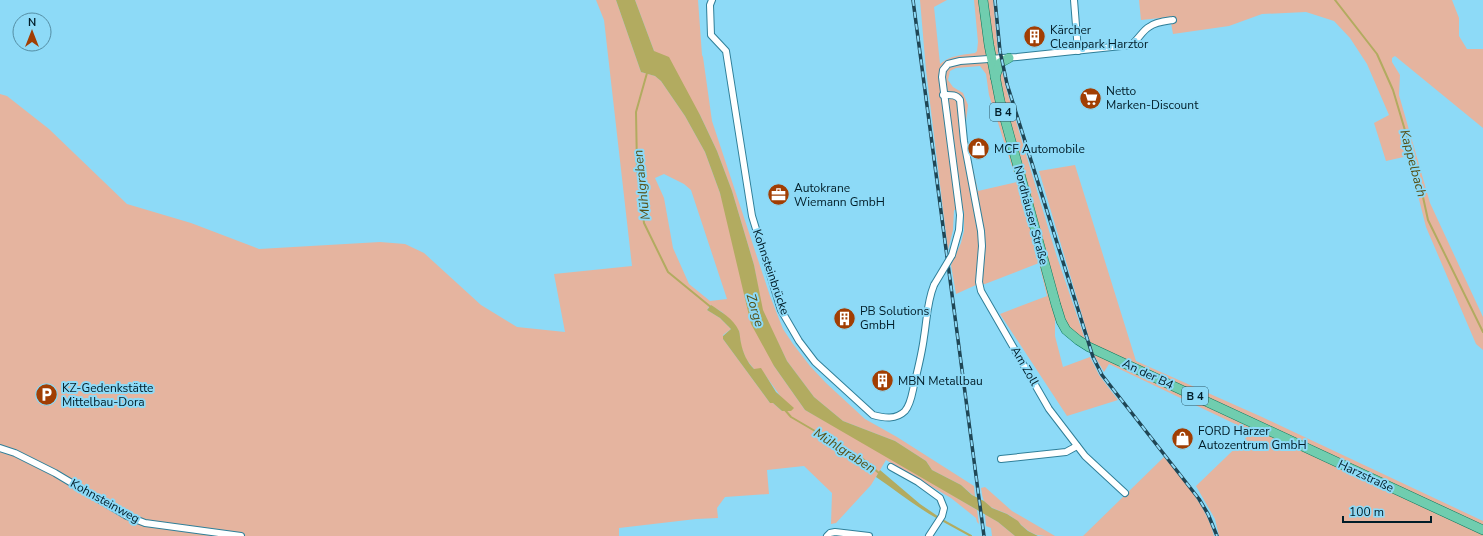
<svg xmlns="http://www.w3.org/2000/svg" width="1483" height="536" viewBox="0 0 1483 536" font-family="'Nunito Sans',sans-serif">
<rect width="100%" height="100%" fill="#8ddaf7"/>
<g fill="#e5b49f" fill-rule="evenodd">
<path d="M596,0H616L641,72L655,76L661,81L685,116L705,152L720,193L774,366L805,410L884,454L977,510L979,524L977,522L976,518L951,498L886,460L871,485L836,523L831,524L832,493L804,466L767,470L769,494L725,497L717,508L718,518L696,519L619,528V536H0V94L7,96L49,129L127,204L191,223L259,249L380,242L405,244L424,253L481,305L517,327L565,332L554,274L632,266L604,20ZM664,174L684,184L691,190L727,299L710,301L689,284L673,248L664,198L655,178ZM710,305L722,312L739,331L741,346L746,359L754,369H761L791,411H782L773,403H770L723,339V335L731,329L720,318L707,310Z"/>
<path d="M635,0H698L702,55L703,57L712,121L770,296L783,329L793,344L810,366L826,383L865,419L897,437L974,486L975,497L961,485L932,470L926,461L895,441L843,421L814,397L787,361L762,310L754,265L732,191L717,151L700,115L654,51Z"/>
<path d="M920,0H947L934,7L940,64C951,55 962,55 975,53L977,51L978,42L974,0H993L998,53L1006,88L1056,254L1089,351L1063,333L1055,319V336L1063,367L1090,357L1099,375L1118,400L1067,416L1000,314L1047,296L1039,263L985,284L976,285L956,294L951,265L961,243L964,231V211L954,210L953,230L948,250L926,70ZM980,66L986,74L989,95L1017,182L978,191L967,141L965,130L968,105L963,93L953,87L948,80L950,71L956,68Z"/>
<path d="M1139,0H1452L1459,18V36L1467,49H1483V128L1395,56L1392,58V62L1400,75L1399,95L1430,203L1483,317V350L1476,344L1426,227L1408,156L1386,161L1374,123L1389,115L1367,64L1350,38L1334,21L1306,12L1262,14L1229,26L1173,34L1170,17L1141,20Z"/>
<path d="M1075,165L1136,361L1262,417L1483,521V536H1219L1215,519L1196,486L1252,432L1109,364L1104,372L1094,355L1039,171Z"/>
<path d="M1164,457C1184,482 1206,505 1214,536H1083Z"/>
<path d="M985,487L1012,511L1055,536C1050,536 1042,536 1037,535C1024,531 1018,519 1007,514C999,510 991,509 985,502C982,499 982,492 981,488Z"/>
<path d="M985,514L998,522L1015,536H992L991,528L986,526Z"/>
</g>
<g fill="#b2ab60">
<path d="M616,0H635L654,51L669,57L700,115L717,151L732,191L754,265L763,310L787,361L814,397L843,421L895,441L926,461L932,470L961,485L972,495L984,501L992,508L1007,514L1018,521L1021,525L1028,531L1038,536H1015L998,522L805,410L774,366L751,324L720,193L705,152L685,116L661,81L655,76L641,72Z"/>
<path d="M711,305C720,311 734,319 739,331C740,334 740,339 741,343C743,353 747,362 754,369L761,368L776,392L794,408L791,411H782L773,403H770L723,339V336L731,329L720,318L707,310Z"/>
<path d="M880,470L920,504L939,517L938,519C916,507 897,491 876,477Z"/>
</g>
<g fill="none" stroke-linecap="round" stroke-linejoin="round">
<g stroke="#b2ab60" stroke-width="2">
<path d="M1335,0L1377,54L1393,90L1418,174L1428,220L1483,332"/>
<path d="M647,73L636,112L637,168L644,223L668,272L712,308"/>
<path d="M785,410L791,417L863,459L880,474"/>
<path d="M942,520L971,536"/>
</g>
<defs>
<g id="minor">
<path d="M712,0L710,5L711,35L726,51L752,216L781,310L799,341L815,362L873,415C884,418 896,420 905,411C911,404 912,394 914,385C918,369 922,353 924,337C927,319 927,302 934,285"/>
<path d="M1074,0L1078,51"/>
<path d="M943,95C950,95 956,94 960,100L964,141L981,231L982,246L979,282L981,291L1049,409L1085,456L1125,493"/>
<path d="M952,255L959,230L960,215L942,77L943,70L948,64L960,61L1017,57L1131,45C1138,40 1143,30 1149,27C1155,22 1166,21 1173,20"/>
<path d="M0,448L15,453L55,473L127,516L145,523L241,536"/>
<path d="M1001,459L1066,452L1077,446"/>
<path d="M891,467L918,482L940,498L944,508L942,516L929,536"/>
<path d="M827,536L830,533L835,532L869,536"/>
</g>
<g id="primary">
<path d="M983,0L989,45L1000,101L1056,305L1061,321L1066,330L1078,340L1089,347L1483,530"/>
<path d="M995,77L1000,63L1009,58"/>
</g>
</defs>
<use href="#minor" stroke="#2f7f99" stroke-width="8"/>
<use href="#primary" stroke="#0a795d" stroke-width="10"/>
<use href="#minor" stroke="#fff" stroke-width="6"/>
<use href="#primary" stroke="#70cdaf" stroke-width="9"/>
<defs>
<g id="rail">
<path d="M913,0L984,536"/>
<path d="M995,0L1000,51L1007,84L1093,357L1102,375L1199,499L1208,514L1217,536"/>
</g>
</defs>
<use href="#rail" stroke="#1f4655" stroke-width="3.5"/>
<use href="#rail" stroke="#8ddaf7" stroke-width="2" stroke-dasharray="6" stroke-linecap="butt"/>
<defs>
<path id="minor-bridge" d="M934,285L952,255"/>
</defs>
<use href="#minor-bridge" stroke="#2f7f99" stroke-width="8" stroke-linecap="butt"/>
<use href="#minor-bridge" stroke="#fff" stroke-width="6"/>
</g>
<defs>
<symbol id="building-disc" viewBox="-11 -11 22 22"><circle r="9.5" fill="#a13e03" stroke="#8ddaf7"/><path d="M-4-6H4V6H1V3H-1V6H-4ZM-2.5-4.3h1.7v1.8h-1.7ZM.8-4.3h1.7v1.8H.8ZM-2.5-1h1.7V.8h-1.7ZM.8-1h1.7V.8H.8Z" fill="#fff"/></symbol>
<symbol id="supermarket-disc" viewBox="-11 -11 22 22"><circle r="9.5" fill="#a13e03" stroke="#8ddaf7"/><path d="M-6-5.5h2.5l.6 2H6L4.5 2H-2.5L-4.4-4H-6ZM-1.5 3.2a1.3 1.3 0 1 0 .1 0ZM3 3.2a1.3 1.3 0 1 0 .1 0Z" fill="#fff"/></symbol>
<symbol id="shop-disc" viewBox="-11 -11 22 22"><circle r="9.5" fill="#a13e03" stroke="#8ddaf7"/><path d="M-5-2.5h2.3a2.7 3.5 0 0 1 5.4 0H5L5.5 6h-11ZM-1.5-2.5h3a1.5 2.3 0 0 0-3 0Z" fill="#fff"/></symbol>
<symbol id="office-disc" viewBox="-11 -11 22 22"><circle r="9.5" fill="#a13e03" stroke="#8ddaf7"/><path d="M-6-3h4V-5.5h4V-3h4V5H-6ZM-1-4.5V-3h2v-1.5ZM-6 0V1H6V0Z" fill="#fff"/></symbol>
<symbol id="parking-disc" viewBox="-11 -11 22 22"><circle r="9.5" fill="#a13e03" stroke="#8ddaf7"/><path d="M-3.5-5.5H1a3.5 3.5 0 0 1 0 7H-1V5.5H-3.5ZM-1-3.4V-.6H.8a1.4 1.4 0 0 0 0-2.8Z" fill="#fff"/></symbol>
</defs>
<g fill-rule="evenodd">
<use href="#building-disc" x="1022" y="24" width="25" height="25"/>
<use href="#supermarket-disc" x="1078" y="86" width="25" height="25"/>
<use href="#shop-disc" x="966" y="136" width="25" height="25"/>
<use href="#office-disc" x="766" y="182" width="25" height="25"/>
<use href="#building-disc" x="832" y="306" width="25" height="25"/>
<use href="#building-disc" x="870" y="368" width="25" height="25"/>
<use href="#parking-disc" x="34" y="382" width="25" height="25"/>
<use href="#shop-disc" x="1170" y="426" width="25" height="25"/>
</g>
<g text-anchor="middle" stroke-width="4" stroke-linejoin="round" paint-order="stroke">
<g fill="#8ddaf7" stroke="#2a5666" stroke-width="1">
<rect x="990" y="103" width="26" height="18" rx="3"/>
<rect x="1182" y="387" width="26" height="18" rx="3"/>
</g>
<g font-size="11" font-weight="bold" fill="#001d28">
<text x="1003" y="116">B 4</text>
<text x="1195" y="400">B 4</text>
</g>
<g font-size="12" fill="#001d28" stroke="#8ddaf7" text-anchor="start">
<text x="1050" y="34">Kärcher<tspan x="1050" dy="14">Cleanpark Harztor</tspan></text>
<text x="1106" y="95">Netto<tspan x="1106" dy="14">Marken-Discount</tspan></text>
<text x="994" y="153">MCF Automobile</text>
<text x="794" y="192">Autokrane<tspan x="794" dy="14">Wiemann GmbH</tspan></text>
<text x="860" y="315">PB Solutions<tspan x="860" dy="14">GmbH</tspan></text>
<text x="898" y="385">MBN Metallbau</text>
<text x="62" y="392">KZ-Gedenkstätte<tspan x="62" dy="14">Mittelbau-Dora</tspan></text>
<text x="1198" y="435">FORD Harzer<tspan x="1198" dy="14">Autozentrum GmbH</tspan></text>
</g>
<g font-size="12" fill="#001d28" stroke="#8ddaf7">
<text transform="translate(1031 215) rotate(75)" y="4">Nordhäuser Straße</text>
<text transform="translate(771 272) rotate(71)" y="4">Kohnsteinbrücke</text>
<text transform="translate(1025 366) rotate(60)" y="4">Am Zoll</text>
<text transform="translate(1148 374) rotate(25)" y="4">An der B4</text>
<text transform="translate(1366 476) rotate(25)" y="4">Harzstraße</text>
<text transform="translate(105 501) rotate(29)" y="4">Kohnsteinweg</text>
</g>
<g font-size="13" font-style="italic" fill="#555017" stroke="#8ddaf7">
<text transform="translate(1414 163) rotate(75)" y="5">Kappelbach</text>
<text transform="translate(641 185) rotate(-96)" y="5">Mühlgraben</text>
<text transform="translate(756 310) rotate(74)" y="5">Zorge</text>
<text transform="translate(845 450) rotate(33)" y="5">Mühlgraben</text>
</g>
</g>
<g transform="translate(32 32)"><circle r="19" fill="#8ddaf7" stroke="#558ea4"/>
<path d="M0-3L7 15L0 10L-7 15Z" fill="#a13e03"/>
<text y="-6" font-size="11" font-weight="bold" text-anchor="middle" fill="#001d28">N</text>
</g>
<path d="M1343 516v6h88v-6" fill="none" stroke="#001d28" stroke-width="2"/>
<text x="1349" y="516" font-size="12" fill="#001d28" stroke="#8ddaf7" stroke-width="3" paint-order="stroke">100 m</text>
</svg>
